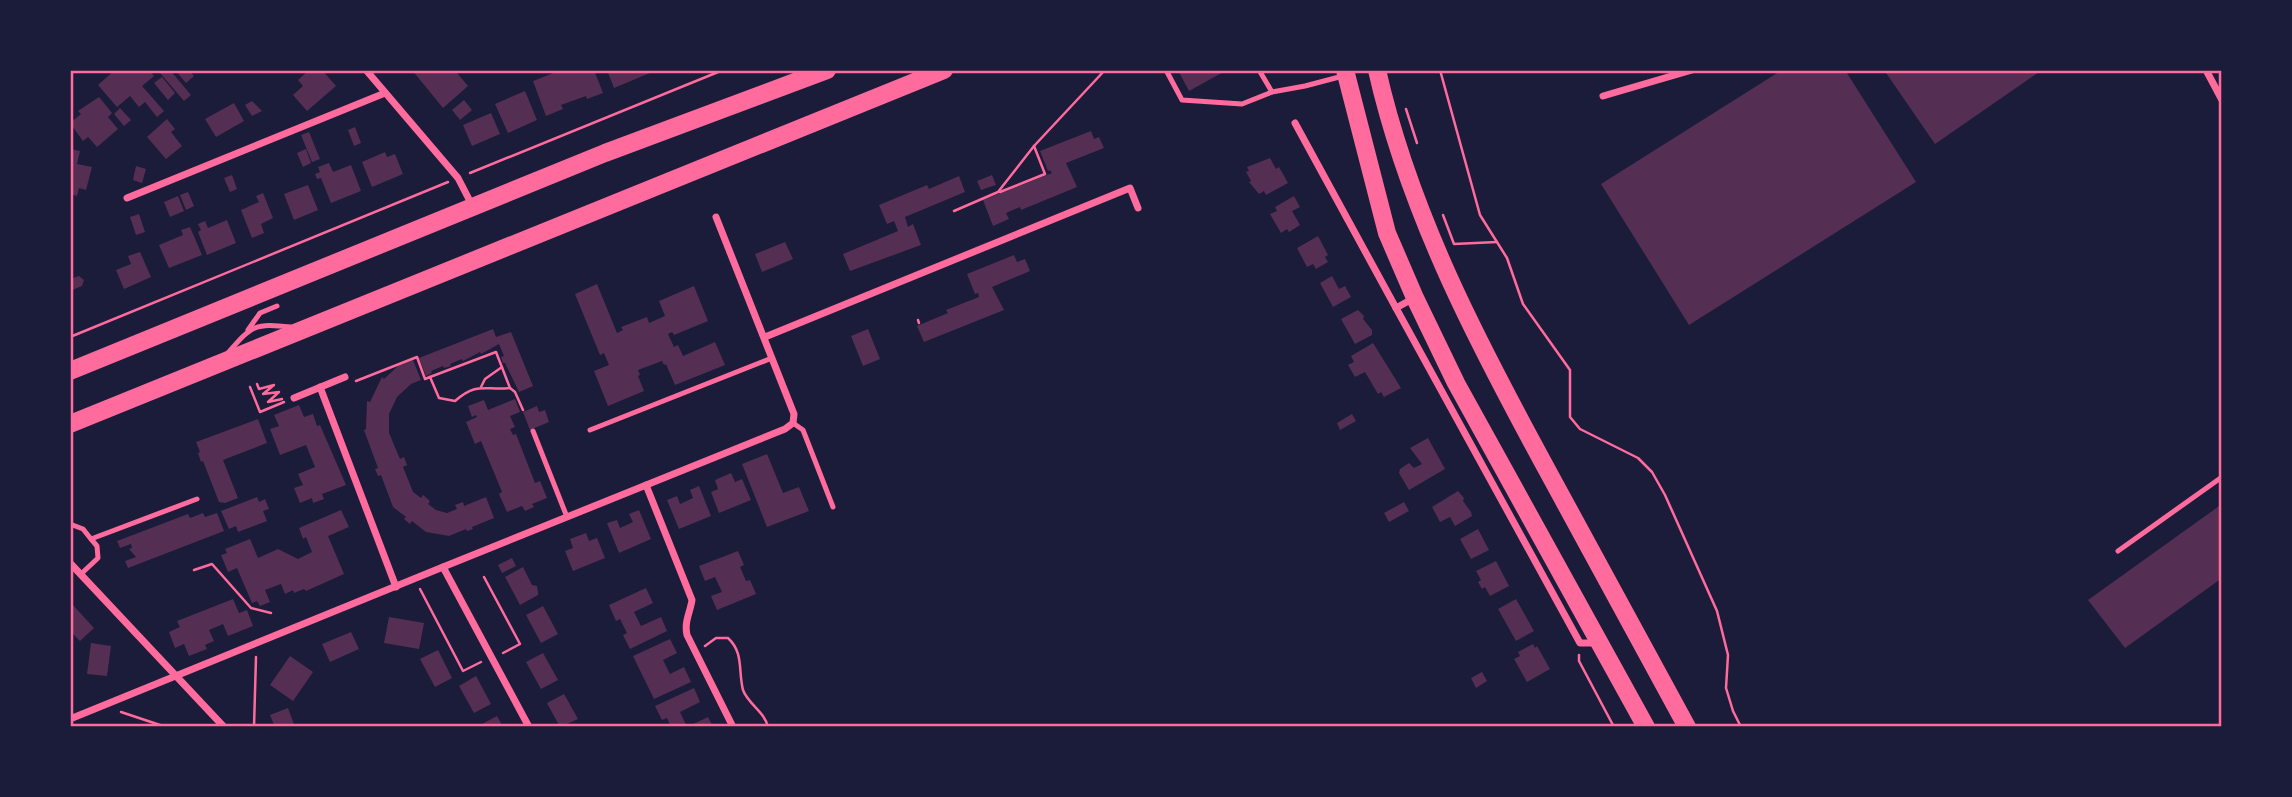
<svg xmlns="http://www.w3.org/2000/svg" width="2292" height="797" viewBox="0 0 2292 797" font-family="Inter,sans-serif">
<rect width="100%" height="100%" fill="#1b1b3a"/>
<g fill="#542f53">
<path d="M115,70H149L154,76L142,86L164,111L157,117L145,102L139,107L130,96L117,107L98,85Z"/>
<path d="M163,70H170L191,95L184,101L160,73Z"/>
<path d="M175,70H189L194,76L186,83Z"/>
<path d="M309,70H322L336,86L307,111L293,95L303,86L298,80Z"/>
<path d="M412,70H460L457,73L468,86L443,108Z"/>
<path d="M561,70H594L603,93L587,99L586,96L561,105L563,109L546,116L533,81Z"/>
<path d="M607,70H649L650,73L614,88Z"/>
<path d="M1183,70H1227L1189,91L1179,72Z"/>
<path d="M1782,70H1845L1916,182L1689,325L1601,184Z"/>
<path d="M1884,70H2042L1935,144Z"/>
<path d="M162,77L175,93L168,100L154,83Z"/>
<path d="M525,91L537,120L508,133L495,104Z"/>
<path d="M99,97L112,113L108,117L118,129L97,147L88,137L83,141L70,123L81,114L78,111Z"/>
<path d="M464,100L472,110L460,120L452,110Z"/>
<path d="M252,101L262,111L252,116L245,105Z"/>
<path d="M234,103L244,121L216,137L205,119Z"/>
<path d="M120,108L131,120L124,126L114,114Z"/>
<path d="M491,113L500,134L472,146L463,125Z"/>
<path d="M167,119L175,129L171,132L182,146L166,159L147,137Z"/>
<path d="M355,127L361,143L354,146L348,130Z"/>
<path d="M1091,131L1094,139L1099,137L1104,148L1066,163L1077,187L1021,210L1020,207L1006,213L1009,219L993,226L983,200L1052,173L1050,170L1048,171L1040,151Z"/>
<path d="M309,132L320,159L312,162L301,135Z"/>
<path d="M70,149L80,151L77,164L92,167L86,190L79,188L77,196L70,194Z"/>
<path d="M306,149L311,163L303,167L297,153Z"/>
<path d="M385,152L387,157L395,154L403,174L372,187L362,162Z"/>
<path d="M1270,158L1276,169L1279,167L1288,183L1266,195L1264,191L1259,194L1249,182L1251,181L1246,172L1249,171L1247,167Z"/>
<path d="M329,163L333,172L351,165L361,191L331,203L321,178L317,179L315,174L320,172L318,167Z"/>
<path d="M136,166L146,169L142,183L133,180Z"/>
<path d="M232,175L237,189L230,192L224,178Z"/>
<path d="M992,175L996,185L981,190L977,181Z"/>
<path d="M959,176L965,192L905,217L908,227L913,224L921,245L850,271L843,254L898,231L894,221L887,224L879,205L927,185L929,189Z"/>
<path d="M308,185L318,210L294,220L284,194Z"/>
<path d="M188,192L194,206L186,210L180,195Z"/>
<path d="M263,193L273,218L261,224L264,233L252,238L241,210L259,202L256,196Z"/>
<path d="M178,196L184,211L170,217L164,202Z"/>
<path d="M1294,196L1300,207L1292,211L1300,225L1289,232L1287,229L1281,233L1270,214L1277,211L1275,207Z"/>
<path d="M139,214L145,232L136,235L130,217Z"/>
<path d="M227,220L236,243L207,255L198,232L201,230L198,224L205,221L208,228Z"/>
<path d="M190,227L202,255L169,268L159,245L183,235L181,230Z"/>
<path d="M1318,236L1328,255L1325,257L1328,262L1316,269L1313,264L1307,267L1297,248Z"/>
<path d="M785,242L793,259L762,272L755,254Z"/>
<path d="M140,252L151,277L124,289L116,270L131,264L128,256Z"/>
<path d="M1014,255L1017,262L1025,259L1030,271L992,287L1004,310L924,342L917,326L948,313L946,310L979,297L978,293L975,294L967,274Z"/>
<path d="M79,276L84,280L82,286L70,291V279Z"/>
<path d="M1332,276L1339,289L1345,286L1351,297L1333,307L1320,283Z"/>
<path d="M597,284L617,333L623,330L621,327L647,317L649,323L665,316L659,301L694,286L708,321L674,335L672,332L668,334L674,347L678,345L683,356L715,342L725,365L675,385L666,364L664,365L662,361L638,370L640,375L638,376L644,391L608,406L594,371L609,365L604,353L600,355L575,294Z"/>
<path d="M1358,310L1364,316L1363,319L1372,330V335L1355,344L1341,319Z"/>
<path d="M493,329L496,337L511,332L533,386L519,392L505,363H503L501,357L504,356L499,344L481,354L480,352L463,361L462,359L450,364L451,366L444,368L443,366L431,371L432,373L426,376L419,358Z"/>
<path d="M868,329L880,359L863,366L851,336Z"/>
<path d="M1373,343L1401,388L1384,397L1381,392L1378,394L1365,372L1355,377L1348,365L1354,362L1351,356Z"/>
<path d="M413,360L421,380L411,384L397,397L389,414V433L400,459L404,457L407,465L403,467L413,492L421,498L423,495L430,501L428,504L436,510L447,513L457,509L455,505L463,502L464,506L486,497L494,518L472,527L473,529L467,531L466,529L449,536L426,532L412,521L410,524L404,519L406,517L393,507L381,475L378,476L375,469L378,468L364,430L366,429L367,401L370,402L382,377L384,379L398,366Z"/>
<path d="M515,399L520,412L510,416L515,427L510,429L513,435L516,434L535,483L540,481L547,498L532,504L534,507L525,511L522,506L507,512L499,494L502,492L481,441L475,444L466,422L477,417L476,415L472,417L468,406L484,400L488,410Z"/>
<path d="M299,405L304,417L313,414L317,426L320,425L346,485L322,494L324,499L313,503L312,498L300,503L294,488L303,485L298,474L315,467L306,445L280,455L270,429L279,426L274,415Z"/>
<path d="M537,406L539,412L545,410L549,422L530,430L523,412Z"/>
<path d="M1352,414L1356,421L1340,430L1337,423Z"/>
<path d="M258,419L267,443L223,460L238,498L225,503L219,502L203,461L201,462L198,453L200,452L196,442Z"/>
<path d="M1428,438L1445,469L1409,490L1399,473L1400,469L1409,463L1414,468L1422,464L1410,448Z"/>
<path d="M767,454L783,493L799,487L809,511L767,527L742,464Z"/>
<path d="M731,473L735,482L742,479L751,500L719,513L711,492L718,489L715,480Z"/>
<path d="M699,486L711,516L679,529L667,500L677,496L680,504L693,498L690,490Z"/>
<path d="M1458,491L1464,498L1463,501L1471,512L1472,516L1455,526L1450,517L1440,522L1432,507Z"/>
<path d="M257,497L259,502L265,499L269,509L263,511L267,521L238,532L236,526L229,529L221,511Z"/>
<path d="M1404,502L1409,511L1389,522L1384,513Z"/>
<path d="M2222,504V578L2125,648L2088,600Z"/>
<path d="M341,510L349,527L328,536L344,574L306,591L304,589L294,593L293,590L285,594L281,584L265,590L270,602L260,606L257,601L252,603L237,568L228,572L221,555L227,553L225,549L250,539L258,558L278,549L298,559L312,552L306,537L303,539L299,528Z"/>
<path d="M639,510L651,539L619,553L607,523L617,520L620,528L633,522L629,514Z"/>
<path d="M203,513L205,517L217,513L224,531L128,568L125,561L136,557L129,549L132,548L131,544L120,548L117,541L188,514L190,518Z"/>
<path d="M1478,529L1489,550L1471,559L1460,539Z"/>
<path d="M586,533L589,541L597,538L605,558L573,571L565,551L573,548L570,539Z"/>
<path d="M738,551L744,565L740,567L746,581L750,580L756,594L717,610L711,596L722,592L715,577L705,581L699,566Z"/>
<path d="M512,558L516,566L502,573L498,565Z"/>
<path d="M1496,561L1509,586L1490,596L1485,587L1482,589L1478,582L1481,580L1476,571Z"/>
<path d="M523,567L532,585L537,586L538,592V595L520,605L505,577Z"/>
<path d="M646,588L653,603L634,612L641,626L661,617L667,631L630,649L623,635L627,633L620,619L616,621L609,605Z"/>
<path d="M233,599L239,613L247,610L253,626L228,636L223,624L209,630L214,641L205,645L207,649L189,656L184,644L175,648L169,632L180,627L177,621Z"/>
<path d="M1516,599L1534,631L1516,641L1498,609Z"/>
<path d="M72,604L94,628L80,641L70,631V606Z"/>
<path d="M543,606L558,634L541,643L526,615Z"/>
<path d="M389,617L424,623L419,649L384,643Z"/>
<path d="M351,632L359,649L330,662L322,644Z"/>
<path d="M670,639L677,653L663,660L670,674L684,667L691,682L654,699L633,656Z"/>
<path d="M91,643L111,646L107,676L87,674Z"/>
<path d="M1533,644L1535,648L1537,646L1550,669L1527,682L1514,659L1520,656L1518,652Z"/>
<path d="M438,650L452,678L435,687L420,659Z"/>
<path d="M543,653L558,680L541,689L526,662Z"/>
<path d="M290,656L313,672L293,701L270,685Z"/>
<path d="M1482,672L1487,681L1476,688L1471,678Z"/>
<path d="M476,676L491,704L474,713L459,686Z"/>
<path d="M694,688L700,702L680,712L687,727L708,717L713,727H671L667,718L662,720L655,706Z"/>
<path d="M564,694L578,719L560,727L547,703Z"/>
<path d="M288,708L295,727H275L270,715Z"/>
<path d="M497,716L503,727H481L480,725Z"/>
</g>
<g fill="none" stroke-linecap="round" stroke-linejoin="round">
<g stroke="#ff6b9d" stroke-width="2.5">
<path d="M1440,70L1480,215L1507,258L1523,304L1570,370V417L1580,429L1638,458L1652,472L1665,495L1717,611L1728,655L1726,688L1733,711L1741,727"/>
<path d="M1406,109L1417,143"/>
<path d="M470,173L723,70"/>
<path d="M1000,192L1045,174L1034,146"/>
<path d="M954,211L998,192L1034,146L1105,70"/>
<path d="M1443,215L1454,244L1497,242"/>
<path d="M918,320L919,323"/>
<path d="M70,337L448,182"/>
<path d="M430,377L496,352L510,388L515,392L523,410"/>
<path d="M356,381L417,357L425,379L430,377L439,398L455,401C478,381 485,391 510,388"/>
<path d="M257,384L259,389L274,385L263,394L279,392L268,402L282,399"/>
<path d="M250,387L260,412L284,402"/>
<path d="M481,387L485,379L502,367"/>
<path d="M194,570L212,564L251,608L271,613"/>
<path d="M484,577L520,644L503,653"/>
<path d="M420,589L463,671L481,662"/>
<path d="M705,646L716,638H728C744,653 738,670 743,690C748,704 765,712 768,727"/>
<path d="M1579,655V661L1614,727"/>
<path d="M121,712L166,727"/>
<path d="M254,727L256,657"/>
</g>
<g stroke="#ff6b9d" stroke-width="5">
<path d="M1166,70L1182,100L1242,104L1272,92"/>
<path d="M1259,70L1272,92L1305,86L1343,76"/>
<path d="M248,330L260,313L277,306"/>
<path d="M228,353C252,325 255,323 291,327"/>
<path d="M793,423L803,430L833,507"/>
<path d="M590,430L772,358"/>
<path d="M533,431L567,517"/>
<path d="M70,524L83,529L91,539L197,499"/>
<path d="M2118,551L2222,477"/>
<path d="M81,574L98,558L97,546L91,539"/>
</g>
<g stroke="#ff6b9d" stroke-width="7">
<path d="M366,70L458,178L473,207"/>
<path d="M2206,70L2222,100"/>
<path d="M1603,96L1692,70"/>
<path d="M1295,123L1396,308"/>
<path d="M127,198L385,93"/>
<path d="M1414,298L1396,308L1580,643H1599"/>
<path d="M765,337L1130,188L1138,208"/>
<path d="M320,387L396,587"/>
<path d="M294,398L345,377"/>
<path d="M646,485L692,600C690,613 684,622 687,635L733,727"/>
<path d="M70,563L224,727"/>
<path d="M443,567L785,429L793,423L794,414L716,217"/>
<path d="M70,719L443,567L529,727"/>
</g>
<g stroke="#ff6b9d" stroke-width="18">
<path d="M1345,70L1387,233L1415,298L1456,383L1646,727"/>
<path d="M1377,70C1410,216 1481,349 1552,479C1597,562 1642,644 1687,727"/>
<path d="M70,371L605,153L827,70"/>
<path d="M70,424L944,70"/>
</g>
</g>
<rect width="2292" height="797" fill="none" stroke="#1b1b3a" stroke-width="144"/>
<rect x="72" y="72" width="2148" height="653" fill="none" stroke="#ff6b9d" stroke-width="2.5"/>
</svg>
